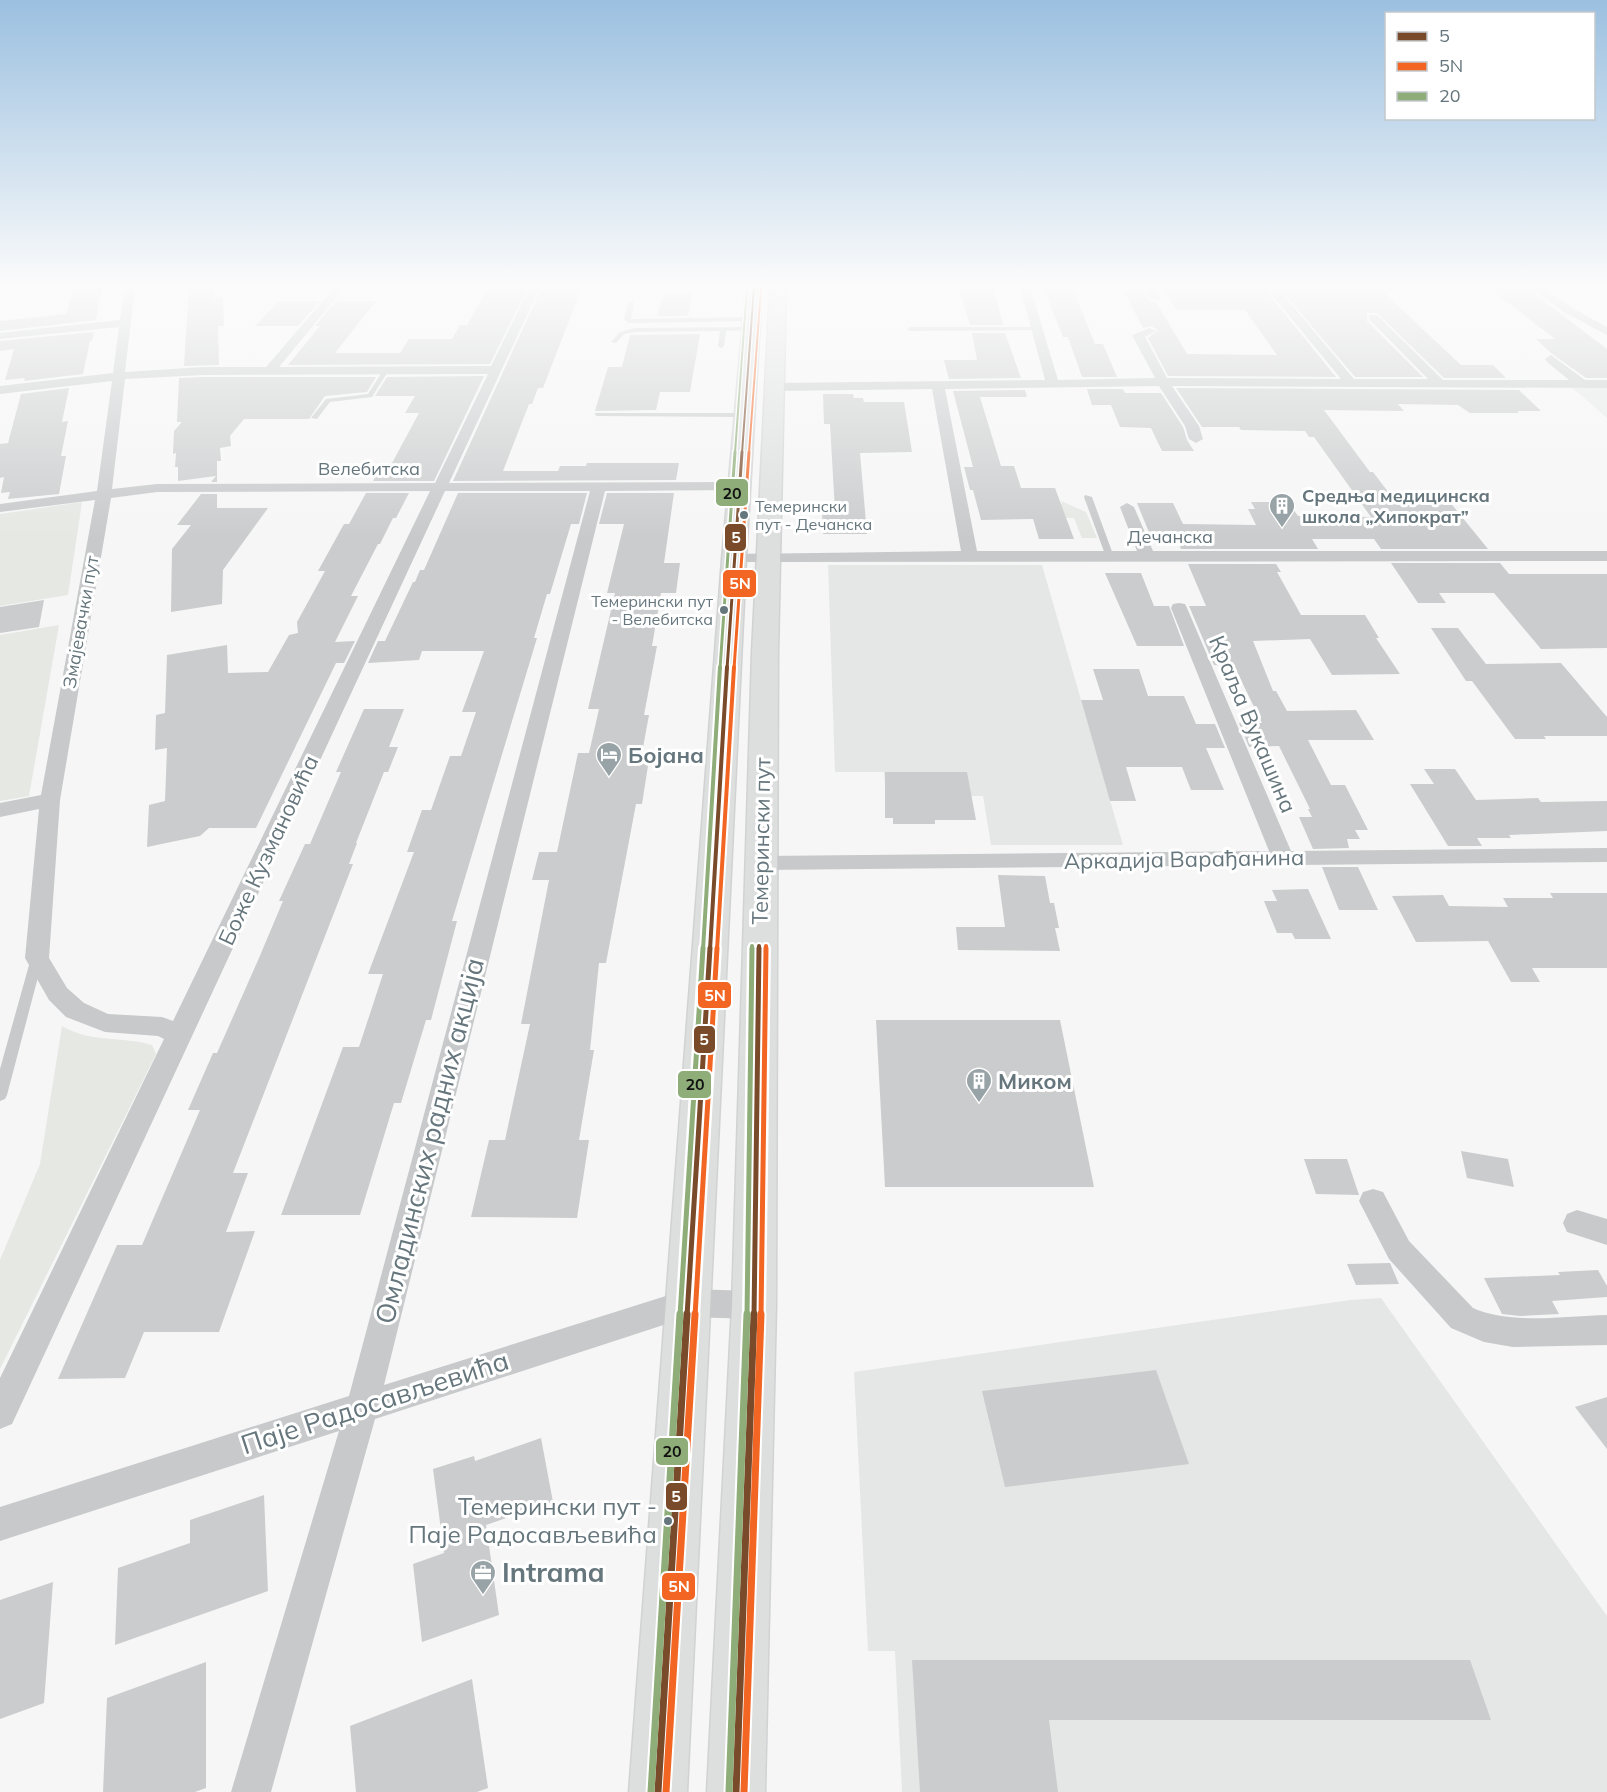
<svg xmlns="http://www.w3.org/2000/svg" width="1607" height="1792" viewBox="0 0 1607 1792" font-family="Mulish,sans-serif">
<rect width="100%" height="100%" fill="#f6f6f6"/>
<g fill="#e5e7e6">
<path d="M1572,388H1607V418L1581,395Z"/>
<path d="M828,565H1042L1123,845H991L983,796H886L884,772H835Z"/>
<path d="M1381,1298L1607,1616V1792H902L895,1651H868L854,1372L1350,1300Z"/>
</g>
<g fill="#e6e8e4">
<path d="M1061,501L1086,512L1097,538H1082L1074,518H1032L1028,504H1062Z"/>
<path d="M82,502L68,595L0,606V514Z"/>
<path d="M59,625L29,796L0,801V635Z"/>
<path d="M62,1026C90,1043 122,1036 152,1045L156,1054L0,1369V1260L40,1164Z"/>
</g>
<g fill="#cbcccd">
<path d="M74,287H102L96,320L0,331V321L66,314Z"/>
<path d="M189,287H212L214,298L223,297L224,326H218L219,365L184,366Z"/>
<path d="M494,287H528L490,364L288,365L320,326H315L336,301H376L335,353H400L409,339H452L460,325H467L488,288Z"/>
<path d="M542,287H582L543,388H538L532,404H529L503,471H558L560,466H586L587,463H679L676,480L453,481Z"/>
<path d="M959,287H993L1003,325H970Z"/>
<path d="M1043,287H1072L1095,344H1103L1117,377H1082L1068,337H1063Z"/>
<path d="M1161,287H1378L1461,365H1493L1506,378H1444L1377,313H1367V321L1423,377H1355L1281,290H1271V297L1336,377L1168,376L1148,338L1158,330L1151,326L1143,328L1124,292H1144L1150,301L1156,302L1187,354L1277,355L1245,310H1177Z"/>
<path d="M1488,287H1525L1607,349V378H1586L1551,353L1536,339H1555Z"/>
<path d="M663,293H693L688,316H657Z"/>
<path d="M279,301H320L298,326H255Z"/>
<path d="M94,332L92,341H90L83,374L24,381L25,378L5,380L14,349L0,351V341Z"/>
<path d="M972,333H1005L1021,378L949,379L944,360H977Z"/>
<path d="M700,334L690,392H660L656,410L595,411L608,367H622L630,335Z"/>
<path d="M484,376L434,481H373L383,463H392L419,413H405L415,396H375L387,377Z"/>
<path d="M203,377H376L367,392L325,396L309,419H244L230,436L231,446L220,448L221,461H217V482H211L216,476L178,481V467H175L176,453L173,454L174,431L182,422H177L179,378Z"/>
<path d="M69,388L62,422L68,421L61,456H66L59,494L8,499L10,492L1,493L4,477L0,478V444L8,443L21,394Z"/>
<path d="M1176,388L1519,390L1541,411H1517L1519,413H1470L1458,405L1398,404L1404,411L1324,410L1370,472H1373L1395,501H1449L1488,549H1381L1374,539H1312L1318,549H1181L1178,542H1153L1137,503H1173L1183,524L1256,525L1248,509H1255L1251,502H1282L1286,509H1293L1298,516L1371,517L1314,437H1309L1305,431L1241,430L1239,427H1202Z"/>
<path d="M1087,389H1123L1125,393H1161L1183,427L1187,440L1194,451H1162L1151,428L1120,427L1111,405H1092Z"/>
<path d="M1025,390L1027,397H980L1001,466H1014L1021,488H1055L1074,539H1039L1033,519L981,520L973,490H970L964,467H973L953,391Z"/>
<path d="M823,394H853L854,398H863L864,402H904L912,452L860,453L867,534H823L822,511H835L830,424H824Z"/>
<path d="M366,493H409L396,518H393L380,544H378L351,596H358L335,642L355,641L344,663H336L256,828H209L200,836L147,847L149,805L165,801L167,748L155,750L156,715L165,713L167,655L227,645L228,673L268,672L289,635L298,633L297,622L325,571H318L344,524H349Z"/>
<path d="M458,493H587L579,524H571L550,594H547L534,638H537L452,921H457L431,1020H426L401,1103H394L360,1215H281L343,1047H359L383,974H368L414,852H407L422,810H431L450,756H461L476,712H462L484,651H422L419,660L368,663L378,641H385L413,582H415L420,570H424Z"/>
<path d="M607,493H674L664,563H680L676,593H661L652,646H657L644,715H649L642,753H650L642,804H636L606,963H599L590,1050H594L579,1140H589L577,1218L471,1217L489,1140H505L530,1024H521L549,880H532L539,852H557L578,753H589L599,709H588L615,593H607L624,524H599Z"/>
<path d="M201,494H217V508H268L223,570L222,604L171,612L172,549L191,525H177Z"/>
<path d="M1391,563H1500L1509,574H1607V648L1541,649L1494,593H1439L1446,603H1418Z"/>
<path d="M1188,564H1276L1281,572H1277L1301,615H1365L1379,638H1376L1400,674L1332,675L1310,639L1253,641L1273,691H1276L1287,711L1356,710L1374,740H1308L1331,785H1345L1368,830H1355L1360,839H1347L1349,848L1313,849L1299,817H1312L1308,809H1310L1279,746L1249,747L1239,723H1262L1234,666L1214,665L1189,606H1206Z"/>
<path d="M1105,573H1141L1154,606H1169L1184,646H1137Z"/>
<path d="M44,600L39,627L0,633V607Z"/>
<path d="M1431,628H1458L1486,664L1561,663L1607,717V736H1544L1546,739H1515L1472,681H1466Z"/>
<path d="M1093,669H1139L1148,696H1184L1196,724H1215L1225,748H1206L1224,790H1191L1182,767H1126L1136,801H1110L1081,700H1103Z"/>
<path d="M364,709H404L389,747H398L388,772H384L356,843H357L349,864H353L233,1173H248L226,1232L255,1231L219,1332H144L125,1378L58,1379L117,1245H142L200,1110H188L213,1053H217L259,958L283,901H279L305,844H310L341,772H336Z"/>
<path d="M1424,769H1455L1476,800L1538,798L1541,802L1607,801V831L1509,835L1511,838H1477L1482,846H1448L1410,784H1434Z"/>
<path d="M885,772H967L976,820H935V824H893V818H885Z"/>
<path d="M1322,867H1358L1378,910H1339Z"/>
<path d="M998,875L1045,876L1050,903H1054L1059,928H1055L1060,951L958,950L956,927H1005Z"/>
<path d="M1308,889L1331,939H1295L1292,933H1277L1264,901H1277L1272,890Z"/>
<path d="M1550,893H1607V968H1532L1540,982H1511L1488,941L1416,942L1392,896L1443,895L1449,906L1508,907L1503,898H1553Z"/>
<path d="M876,1020H1060L1094,1187H885Z"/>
<path d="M1461,1151L1508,1159L1514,1187L1467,1178Z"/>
<path d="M1304,1159H1347L1359,1195L1316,1194Z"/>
<path d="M1390,1263L1399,1284L1356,1285L1347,1264Z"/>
<path d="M1598,1270L1607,1286V1297L1552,1301L1559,1314L1520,1316L1502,1314L1484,1278L1560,1275L1558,1272Z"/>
<path d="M1156,1370L1189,1464L1005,1487L982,1391Z"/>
<path d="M1607,1397V1449L1575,1407Z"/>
<path d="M541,1438L553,1502L486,1525L499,1615L422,1642L413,1564L444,1553L433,1469L474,1456L475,1461Z"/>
<path d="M264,1495L268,1591L115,1645L118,1568L190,1543V1520Z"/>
<path d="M53,1582L44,1703L0,1719V1600Z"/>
<path d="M912,1660H1470L1491,1720H1049L1058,1792H920Z"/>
<path d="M206,1662V1788L195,1792H103L107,1698Z"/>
<path d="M472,1679L488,1788L477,1792H356L350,1726Z"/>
</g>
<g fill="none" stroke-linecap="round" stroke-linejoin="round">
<defs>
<g id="secondary">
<path d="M746,287H762L746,559L687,1792H629L722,559Z"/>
<path d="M770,287H786L778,653L776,1305L765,1792H707L732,1305L752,653Z"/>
</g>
</defs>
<use href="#secondary" stroke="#d1d2d3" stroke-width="3"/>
<g fill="#c7c9ca" fill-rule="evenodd">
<path d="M904,287H911L922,292L917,293Z"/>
<path d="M631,301L634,303L631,319L752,317L755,319L752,321L629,323L624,319L628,303Z"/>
<path d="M751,327L753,330L726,331L724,346L721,348L718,346L720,331L635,332L624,334L616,343L611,342L620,332L635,328Z"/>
<path d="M1037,327L1039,330L910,331L907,329L910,327Z"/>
<path d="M386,368L389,370L372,397L330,402L317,419L311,418L326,399L368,394L384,369Z"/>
<path d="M595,413H745L749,415L745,417L597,416L595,415Z"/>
<path d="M1085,495L1092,497L1114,557L1113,559L1106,557L1084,497Z"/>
<path d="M37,953L41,955L43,958L7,1095L5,1099L0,1101V1069L31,958L33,955Z"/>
</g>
<g fill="#c7c9ca" fill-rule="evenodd">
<path d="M125,287H135L125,372L203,367H266L335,287H345L279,367L491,366L530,287H540L449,483L740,482L747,486L740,490L605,491L384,1385L688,1289L754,1291L765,1295L769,1305L765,1315L754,1319L688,1317L375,1419L271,1792H231L339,1431L0,1541V1507L349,1396L590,491H445L12,1424L0,1429V1378L164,1039L158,1036L105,1032L66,1017L49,1000L25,958L39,809L0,817V803L41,795L95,500L0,512V504L97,491L112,381L0,394V386L113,373L119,327L0,339V333L120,320ZM488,374L435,483L157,484L112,489L125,379L203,375ZM430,491L173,1021L162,1017L108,1014L84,1003L67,988L49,958L60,800L111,498L157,492Z"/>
<path d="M1020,287H1030L1058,380L1155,378L1132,335L1150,328L1156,331L1145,337L1167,378L1341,379L1273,296V292H1281L1354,379H1428L1369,319V315H1377L1443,380H1569L1547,362L1545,359L1551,355L1585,380H1607V388L1172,386L1199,426L1203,439L1196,443L1189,439L1185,426L1159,386L945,389L977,551H1137L1120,507L1127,503L1134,507L1153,551H1607V561L728,562L726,559L734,554L961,551L932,389L776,391L770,387L776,383L1045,380Z"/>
<path d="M1143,287H1153L1161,298L1160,300H1152Z"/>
<path d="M1530,287H1542L1572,308L1607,327V335L1564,312Z"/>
<path d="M1179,603L1185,604L1187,608L1291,851L1607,848V862L761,870L753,868L750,863L753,858L761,856L1269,851L1171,608L1173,604Z"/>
<path d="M1373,1189L1383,1192L1409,1241L1473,1308C1511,1325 1566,1316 1607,1315V1345L1513,1347L1484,1342L1451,1328L1389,1259L1359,1201L1363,1192Z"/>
<path d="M1577,1210L1607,1219V1245L1567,1232L1563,1223L1567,1214Z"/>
</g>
<use href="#secondary" fill="#dddede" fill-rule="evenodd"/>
<defs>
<path id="bus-1-far4" d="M742,453L754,287"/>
<path id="bus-1-far3" d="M727,669L742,452"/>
<g id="bus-1-far2">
<path d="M710,950L727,667"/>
<path d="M759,950V946"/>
</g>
<g id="bus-1-far1">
<path d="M687,1316L710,948"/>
<path d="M754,1316L759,948"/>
</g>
<g id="bus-1">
<path d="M658,1792L687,1314"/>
<path d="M736,1792L754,1314"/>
</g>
<path id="bus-2-far4" d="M749,453L761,288"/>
<path id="bus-2-far3" d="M734,669L749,452"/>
<g id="bus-2-far2">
<path d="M717,950L734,667"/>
<path d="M766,950V946"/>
</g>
<g id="bus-2-far1">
<path d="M695,1316L717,948"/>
<path d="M761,1316L766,948"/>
</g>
<g id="bus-2">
<path d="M666,1792L695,1314"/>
<path d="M744,1792L761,1314"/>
</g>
<path id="bus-3-far4" d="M735,453L747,287"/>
<path id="bus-3-far3" d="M720,669L735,452"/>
<g id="bus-3-far2">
<path d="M703,950L720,667"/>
<path d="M752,950V946"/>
</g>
<g id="bus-3-far1">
<path d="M680,1316L703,948"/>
<path d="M747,1316L752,948"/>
</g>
<g id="bus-3">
<path d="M651,1792L680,1314"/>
<path d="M729,1792L747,1314"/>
</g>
</defs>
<use href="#bus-1-far4" stroke="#fff" stroke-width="4.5"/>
<use href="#bus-1-far3" stroke="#fff" stroke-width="6"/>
<use href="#bus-1-far2" stroke="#fff" stroke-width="8"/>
<use href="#bus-1-far1" stroke="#fff" stroke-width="10"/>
<use href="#bus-1" stroke="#fff" stroke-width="11"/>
<use href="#bus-2-far4" stroke="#fff" stroke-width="4.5"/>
<use href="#bus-2-far3" stroke="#fff" stroke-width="6"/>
<use href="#bus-2-far2" stroke="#fff" stroke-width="8"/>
<use href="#bus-2-far1" stroke="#fff" stroke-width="10"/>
<use href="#bus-2" stroke="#fff" stroke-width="11"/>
<use href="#bus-3-far4" stroke="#fff" stroke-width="4.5"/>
<use href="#bus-3-far3" stroke="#fff" stroke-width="6"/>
<use href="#bus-3-far2" stroke="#fff" stroke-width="8"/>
<use href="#bus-3-far1" stroke="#fff" stroke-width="10"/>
<use href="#bus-3" stroke="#fff" stroke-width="11"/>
<use href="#bus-1-far4" stroke="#7a4b2a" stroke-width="2"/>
<use href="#bus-1-far3" stroke="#7a4b2a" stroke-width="3"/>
<use href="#bus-1-far2" stroke="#7a4b2a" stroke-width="4"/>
<use href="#bus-1-far1" stroke="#7a4b2a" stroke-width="5"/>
<use href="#bus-1" stroke="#7a4b2a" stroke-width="7"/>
<use href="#bus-2-far4" stroke="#f26522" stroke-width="2"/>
<use href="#bus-2-far3" stroke="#f26522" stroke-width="3"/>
<use href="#bus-2-far2" stroke="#f26522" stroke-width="4"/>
<use href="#bus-2-far1" stroke="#f26522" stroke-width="5"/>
<use href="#bus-2" stroke="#f26522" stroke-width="7"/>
<use href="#bus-3-far4" stroke="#8ead78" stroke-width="2"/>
<use href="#bus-3-far3" stroke="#8ead78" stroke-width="3"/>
<use href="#bus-3-far2" stroke="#8ead78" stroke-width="4"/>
<use href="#bus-3-far1" stroke="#8ead78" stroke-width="5"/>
<use href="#bus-3" stroke="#8ead78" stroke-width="7"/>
</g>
<linearGradient id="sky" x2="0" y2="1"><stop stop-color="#9bc0e0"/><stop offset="0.53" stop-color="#fbfbfb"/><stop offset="1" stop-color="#fbfbfb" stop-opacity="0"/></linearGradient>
<rect width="1607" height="538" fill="url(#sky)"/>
<defs>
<symbol id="building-pin" viewBox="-11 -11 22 30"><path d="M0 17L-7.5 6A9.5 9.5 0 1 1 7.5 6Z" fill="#98a3a7" stroke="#fff"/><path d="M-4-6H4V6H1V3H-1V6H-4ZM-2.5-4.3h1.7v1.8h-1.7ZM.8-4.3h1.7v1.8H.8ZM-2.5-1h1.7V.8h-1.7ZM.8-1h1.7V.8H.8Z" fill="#fff"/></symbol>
<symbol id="hotel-pin" viewBox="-11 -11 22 30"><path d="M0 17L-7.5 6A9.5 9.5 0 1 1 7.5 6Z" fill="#98a3a7" stroke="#fff"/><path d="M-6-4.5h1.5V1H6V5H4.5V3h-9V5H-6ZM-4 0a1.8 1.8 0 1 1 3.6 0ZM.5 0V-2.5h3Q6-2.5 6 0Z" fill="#fff"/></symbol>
<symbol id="office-pin" viewBox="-11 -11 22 30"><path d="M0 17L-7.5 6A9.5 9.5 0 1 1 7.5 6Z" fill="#98a3a7" stroke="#fff"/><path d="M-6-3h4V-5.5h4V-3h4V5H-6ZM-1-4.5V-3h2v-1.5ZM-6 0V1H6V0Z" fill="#fff"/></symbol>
</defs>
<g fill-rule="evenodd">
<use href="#building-pin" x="1267" y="491" width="30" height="40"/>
<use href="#hotel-pin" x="594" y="740" width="30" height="40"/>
<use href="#building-pin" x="964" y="1066" width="30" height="40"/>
<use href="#office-pin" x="468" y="1558" width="30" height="40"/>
</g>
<g fill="#66767d" stroke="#fff" stroke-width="2">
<circle cx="744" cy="515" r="5"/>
<circle cx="724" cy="610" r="5"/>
<circle cx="668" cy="1521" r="5"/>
</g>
<g text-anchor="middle" stroke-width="6" stroke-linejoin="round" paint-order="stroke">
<g font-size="16" fill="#66767d" stroke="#fff" text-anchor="start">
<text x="755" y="512">Темерински<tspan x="755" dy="18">пут - Дечанска</tspan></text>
<text x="713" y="607" text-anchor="end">Темерински пут<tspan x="713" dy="18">- Велебитска</tspan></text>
</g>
<g font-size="18" fill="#66767d" stroke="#fff">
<text x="369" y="475">Велебитска</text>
<text x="1170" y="543">Дечанска</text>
<text transform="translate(81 622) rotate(-80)" y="6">Змајевачки пут</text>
</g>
<g font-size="18" font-weight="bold" fill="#66767d" stroke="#fff" text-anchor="start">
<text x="1302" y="502">Средња медицинска<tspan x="1302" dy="21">школа „Хипократ”</tspan></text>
</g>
<g font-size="22" fill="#66767d" stroke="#fff">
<text transform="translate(1253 724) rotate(67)" y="8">Краља Вукашина</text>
<text transform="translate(761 841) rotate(-89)" y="8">Темерински пут</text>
<text transform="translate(268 850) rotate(-65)" y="8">Боже Кузмановића</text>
<text transform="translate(1184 859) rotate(-1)" y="8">Аркадија Варађанина</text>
</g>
<g font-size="22" font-weight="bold" fill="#66767d" stroke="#fff" text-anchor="start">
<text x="628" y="763">Бојана</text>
<text x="998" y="1089">Миком</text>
</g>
<g font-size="24" fill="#66767d" stroke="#fff" text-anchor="end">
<text x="657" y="1515">Темерински пут -<tspan x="657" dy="28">Паје Радосављевића</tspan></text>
</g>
<g font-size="27" fill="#66767d" stroke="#fff">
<text transform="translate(430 1141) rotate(-76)" y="9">Омладинских радних акција</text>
<text transform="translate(375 1403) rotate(-18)" y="9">Паје Радосављевића</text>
</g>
<g font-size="27" font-weight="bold" fill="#66767d" stroke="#fff" text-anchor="start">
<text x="502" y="1582">Intrama</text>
</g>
</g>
<g stroke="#fff" stroke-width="2">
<rect x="715" y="478" width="34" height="29" rx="6" fill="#8ead78"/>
<rect x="724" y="523" width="23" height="29" rx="6" fill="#7a4b2a"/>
<rect x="722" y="569" width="35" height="29" rx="6" fill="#f26522"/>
<rect x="697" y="981" width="35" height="28" rx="6" fill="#f26522"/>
<rect x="693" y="1025" width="23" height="29" rx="6" fill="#7a4b2a"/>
<rect x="677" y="1070" width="35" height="29" rx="6" fill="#8ead78"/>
<rect x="655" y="1437" width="34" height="29" rx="6" fill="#8ead78"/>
<rect x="665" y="1482" width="23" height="29" rx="6" fill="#7a4b2a"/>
<rect x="661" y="1572" width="35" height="29" rx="6" fill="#f26522"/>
</g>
<g font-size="16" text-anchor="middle" font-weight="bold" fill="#fff">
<text x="736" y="543">5</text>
<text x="740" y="589">5N</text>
<text x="715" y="1001">5N</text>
<text x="704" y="1045">5</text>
<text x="676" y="1502">5</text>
<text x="679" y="1592">5N</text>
</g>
<g font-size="16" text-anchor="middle" font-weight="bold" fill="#111">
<text x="732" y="499">20</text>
<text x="695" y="1090">20</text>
<text x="672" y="1457">20</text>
</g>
<rect x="1385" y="12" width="210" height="108" fill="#ffffff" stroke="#c2c8cb" stroke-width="1.5"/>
<rect x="1397" y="32" width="30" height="9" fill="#7a4b2a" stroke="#c2c8cb" stroke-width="1.5"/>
<text x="1439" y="42" font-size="18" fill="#66767d">5</text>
<rect x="1397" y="62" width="30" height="9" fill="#f26522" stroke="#c2c8cb" stroke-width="1.5"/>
<text x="1439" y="72" font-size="18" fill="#66767d">5N</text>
<rect x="1397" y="92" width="30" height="9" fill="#8ead78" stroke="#c2c8cb" stroke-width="1.5"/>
<text x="1439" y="102" font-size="18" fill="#66767d">20</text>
</svg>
